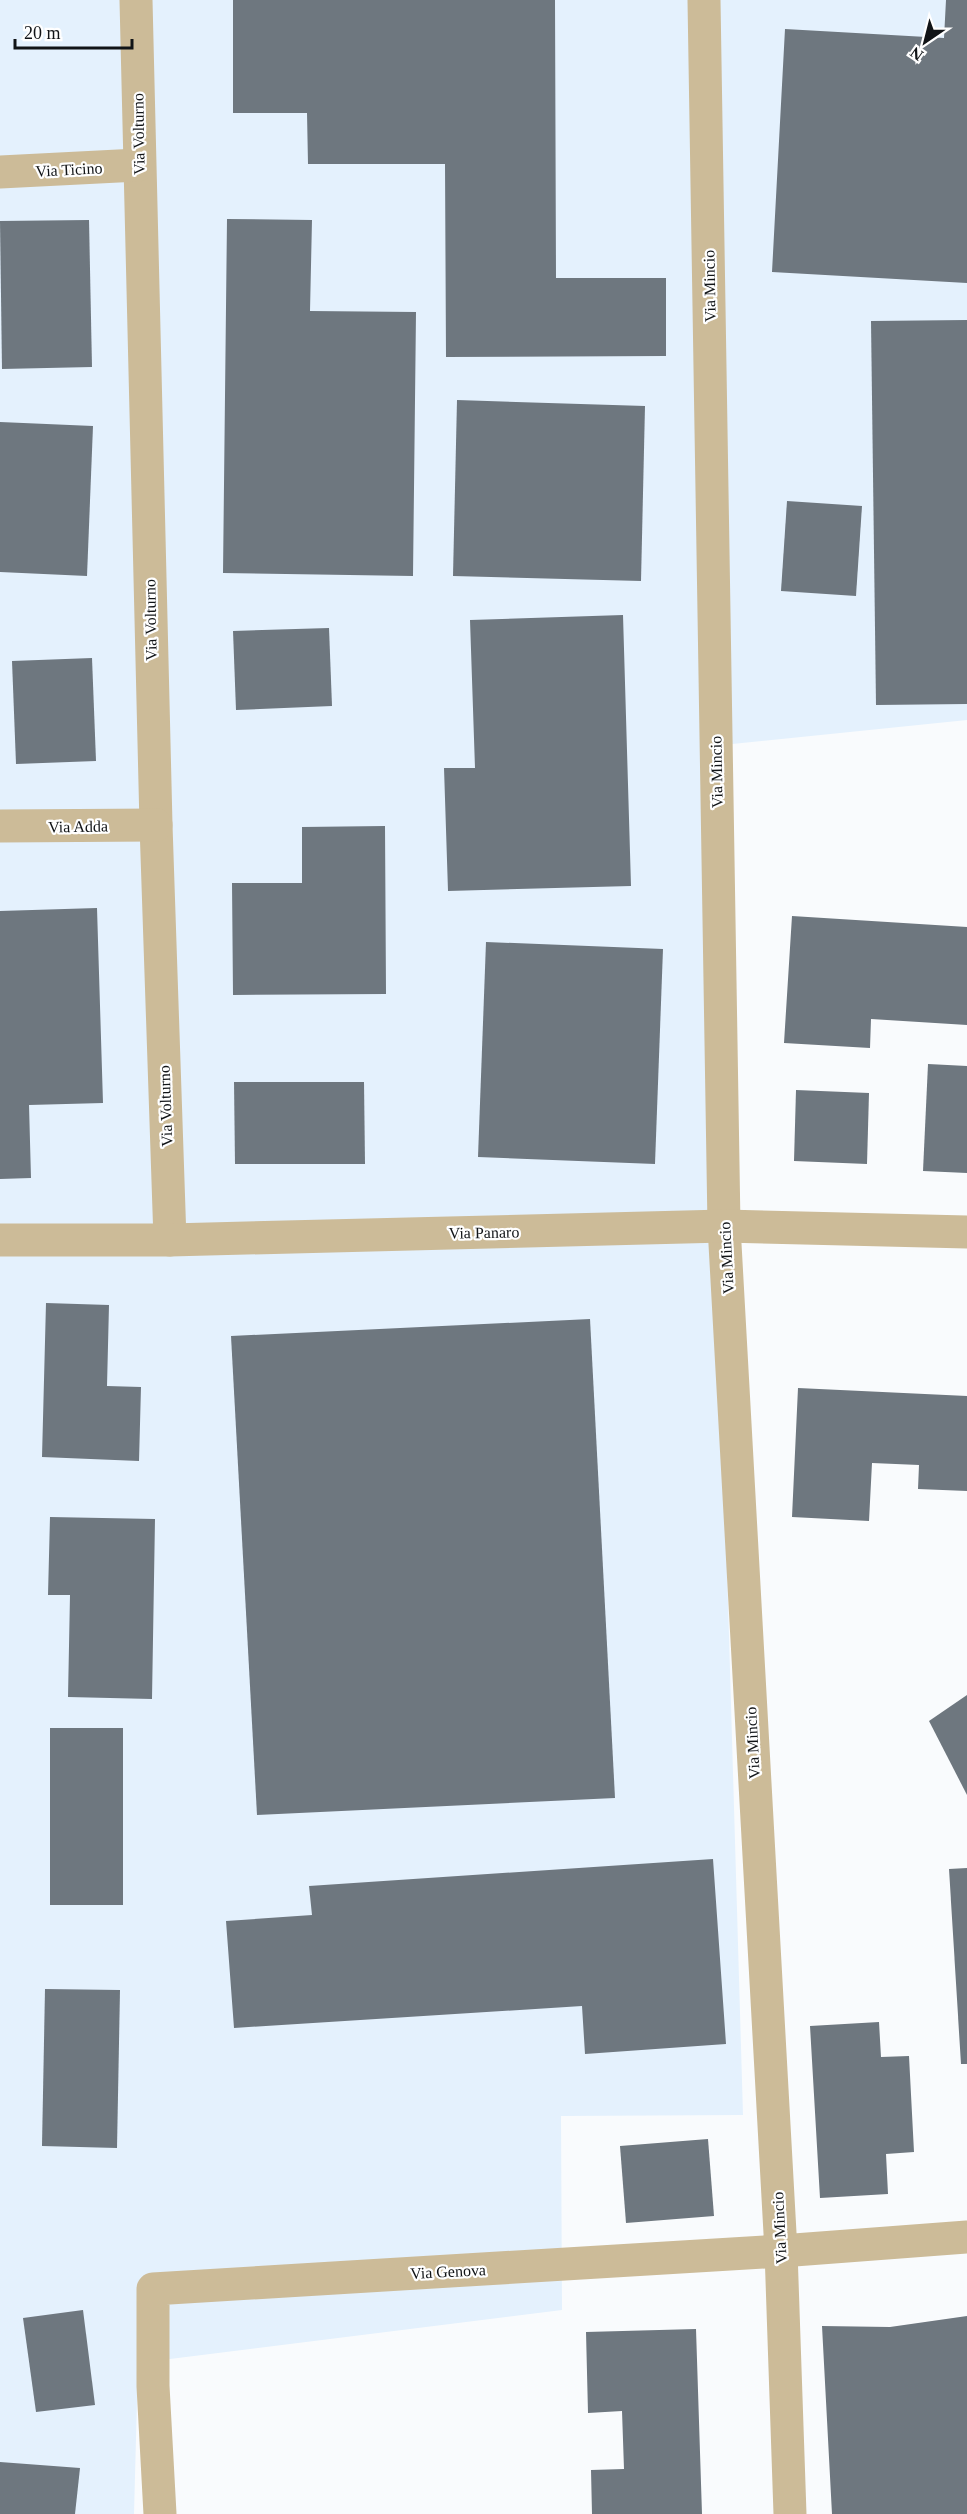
<svg xmlns="http://www.w3.org/2000/svg" width="967" height="2514" viewBox="0 0 967 2514" font-family="'Times New Roman',serif">
<rect width="100%" height="100%" fill="#f9fbfd"/>
<path fill="#e4f1fd" d="M0,0H967V720L703,747L743,2115L561,2116L562,2310L138,2363L134,2514H0Z"/>
<g fill="#6e777f">
<path d="M233,0H555L556,278H666V356L446,357L445,164H308L307,113H233Z"/>
<path d="M946,0H967V283L772,272L785,29L944,38Z"/>
<path d="M227,219L312,220L310,311L416,312L413,576L223,573Z"/>
<path d="M89,220L92,367L2,369L0,221Z"/>
<path d="M967,320V704L876,705L871,321Z"/>
<path d="M457,400L645,406L641,581L453,576Z"/>
<path d="M0,422L93,426L87,576L0,572Z"/>
<path d="M787,501L862,506L856,596L781,591Z"/>
<path d="M623,615L631,886L448,891L444,768H475L470,620Z"/>
<path d="M329,628L332,706L236,710L233,631Z"/>
<path d="M92,658L96,761L16,764L12,661Z"/>
<path d="M385,826L386,994L233,995L232,883H302V827Z"/>
<path d="M97,908L103,1103L29,1105L31,1178L0,1179V911Z"/>
<path d="M792,916L967,927V1025L871,1019L870,1048L784,1043Z"/>
<path d="M486,942L663,949L655,1164L478,1157Z"/>
<path d="M928,1064L967,1066V1173L923,1171Z"/>
<path d="M234,1082H364L365,1164H235Z"/>
<path d="M796,1090L869,1093L867,1164L794,1161Z"/>
<path d="M46,1303L109,1305L107,1386L141,1387L139,1461L42,1457Z"/>
<path d="M590,1319L615,1798L257,1815L231,1336Z"/>
<path d="M798,1388L967,1396V1491L918,1489L919,1465L872,1463L869,1521L792,1517Z"/>
<path d="M50,1517L155,1519L152,1699L68,1697L70,1595H48Z"/>
<path d="M967,1695V1795L929,1721Z"/>
<rect x="50" y="1728" width="73" height="177"/>
<path d="M713,1859L726,2044L585,2054L582,2006L234,2028L226,1921L312,1915L309,1886Z"/>
<path d="M967,1868V2064H961L949,1869Z"/>
<path d="M45,1989L120,1990L117,2148L42,2146Z"/>
<path d="M879,2022L881,2057L909,2056L914,2152L886,2154L888,2194L820,2198L810,2026Z"/>
<path d="M708,2139L714,2216L626,2223L620,2146Z"/>
<path d="M83,2310L95,2405L36,2412L23,2318Z"/>
<path d="M967,2316V2514H832L822,2326L890,2327Z"/>
<path d="M696,2329L702,2514H592L591,2470L624,2469L622,2411L588,2413L586,2332Z"/>
<path d="M0,2462L80,2468L75,2514H0Z"/>
</g>
<g fill="none" stroke-linecap="round" stroke-linejoin="round">
<g stroke="#ccbb98" stroke-width="33">
<path d="M136,0L156,825L170,1240"/>
<path d="M704,0L724,1226L781,2251L790,2514"/>
<path d="M0,172L138,165"/>
<path d="M0,826L156,825"/>
<path d="M0,1240H170L724,1226L967,1232"/>
<path d="M160,2514L153,2386V2289L781,2251L967,2237"/>
</g>
</g>
<g text-anchor="middle" stroke-width="4.5" stroke-linejoin="round" paint-order="stroke">
<g font-size="16" fill="#111417" stroke="#fff">
<text transform="translate(138 134) rotate(-91)" y="6">Via Volturno</text>
<text transform="translate(69 169) rotate(-3)" y="6">Via Ticino</text>
<text transform="translate(709 286) rotate(-91)" y="6">Via Mincio</text>
<text transform="translate(150 620) rotate(-91)" y="6">Via Volturno</text>
<text transform="translate(716 772) rotate(-91)" y="6">Via Mincio</text>
<text transform="translate(78 826) rotate(-1)" y="6">Via Adda</text>
<text transform="translate(165 1106) rotate(-92)" y="6">Via Volturno</text>
<text transform="translate(484 1232) rotate(-1)" y="6">Via Panaro</text>
<text transform="translate(726 1258) rotate(-93)" y="6">Via Mincio</text>
<text transform="translate(752 1743) rotate(-93)" y="6">Via Mincio</text>
<text transform="translate(779 2228) rotate(-93)" y="6">Via Mincio</text>
<text transform="translate(448 2271) rotate(-3)" y="6">Via Genova</text>
</g>
</g>
<g transform="translate(925 42) rotate(215)" stroke="#ffffff" stroke-width="4.5" paint-order="stroke">
<path d="M0-4.5L10 22L0 15L-10 22Z" fill="#111417"/>
<text y="-9" font-size="16" font-weight="bold" text-anchor="middle" fill="#111417">N</text>
</g>
<path d="M15 39v9h117v-9" fill="none" stroke="#111417" stroke-width="3"/>
<text x="24" y="39" font-size="18" fill="#111417" stroke="#ffffff" stroke-width="4.5" paint-order="stroke">20 m</text>
</svg>
